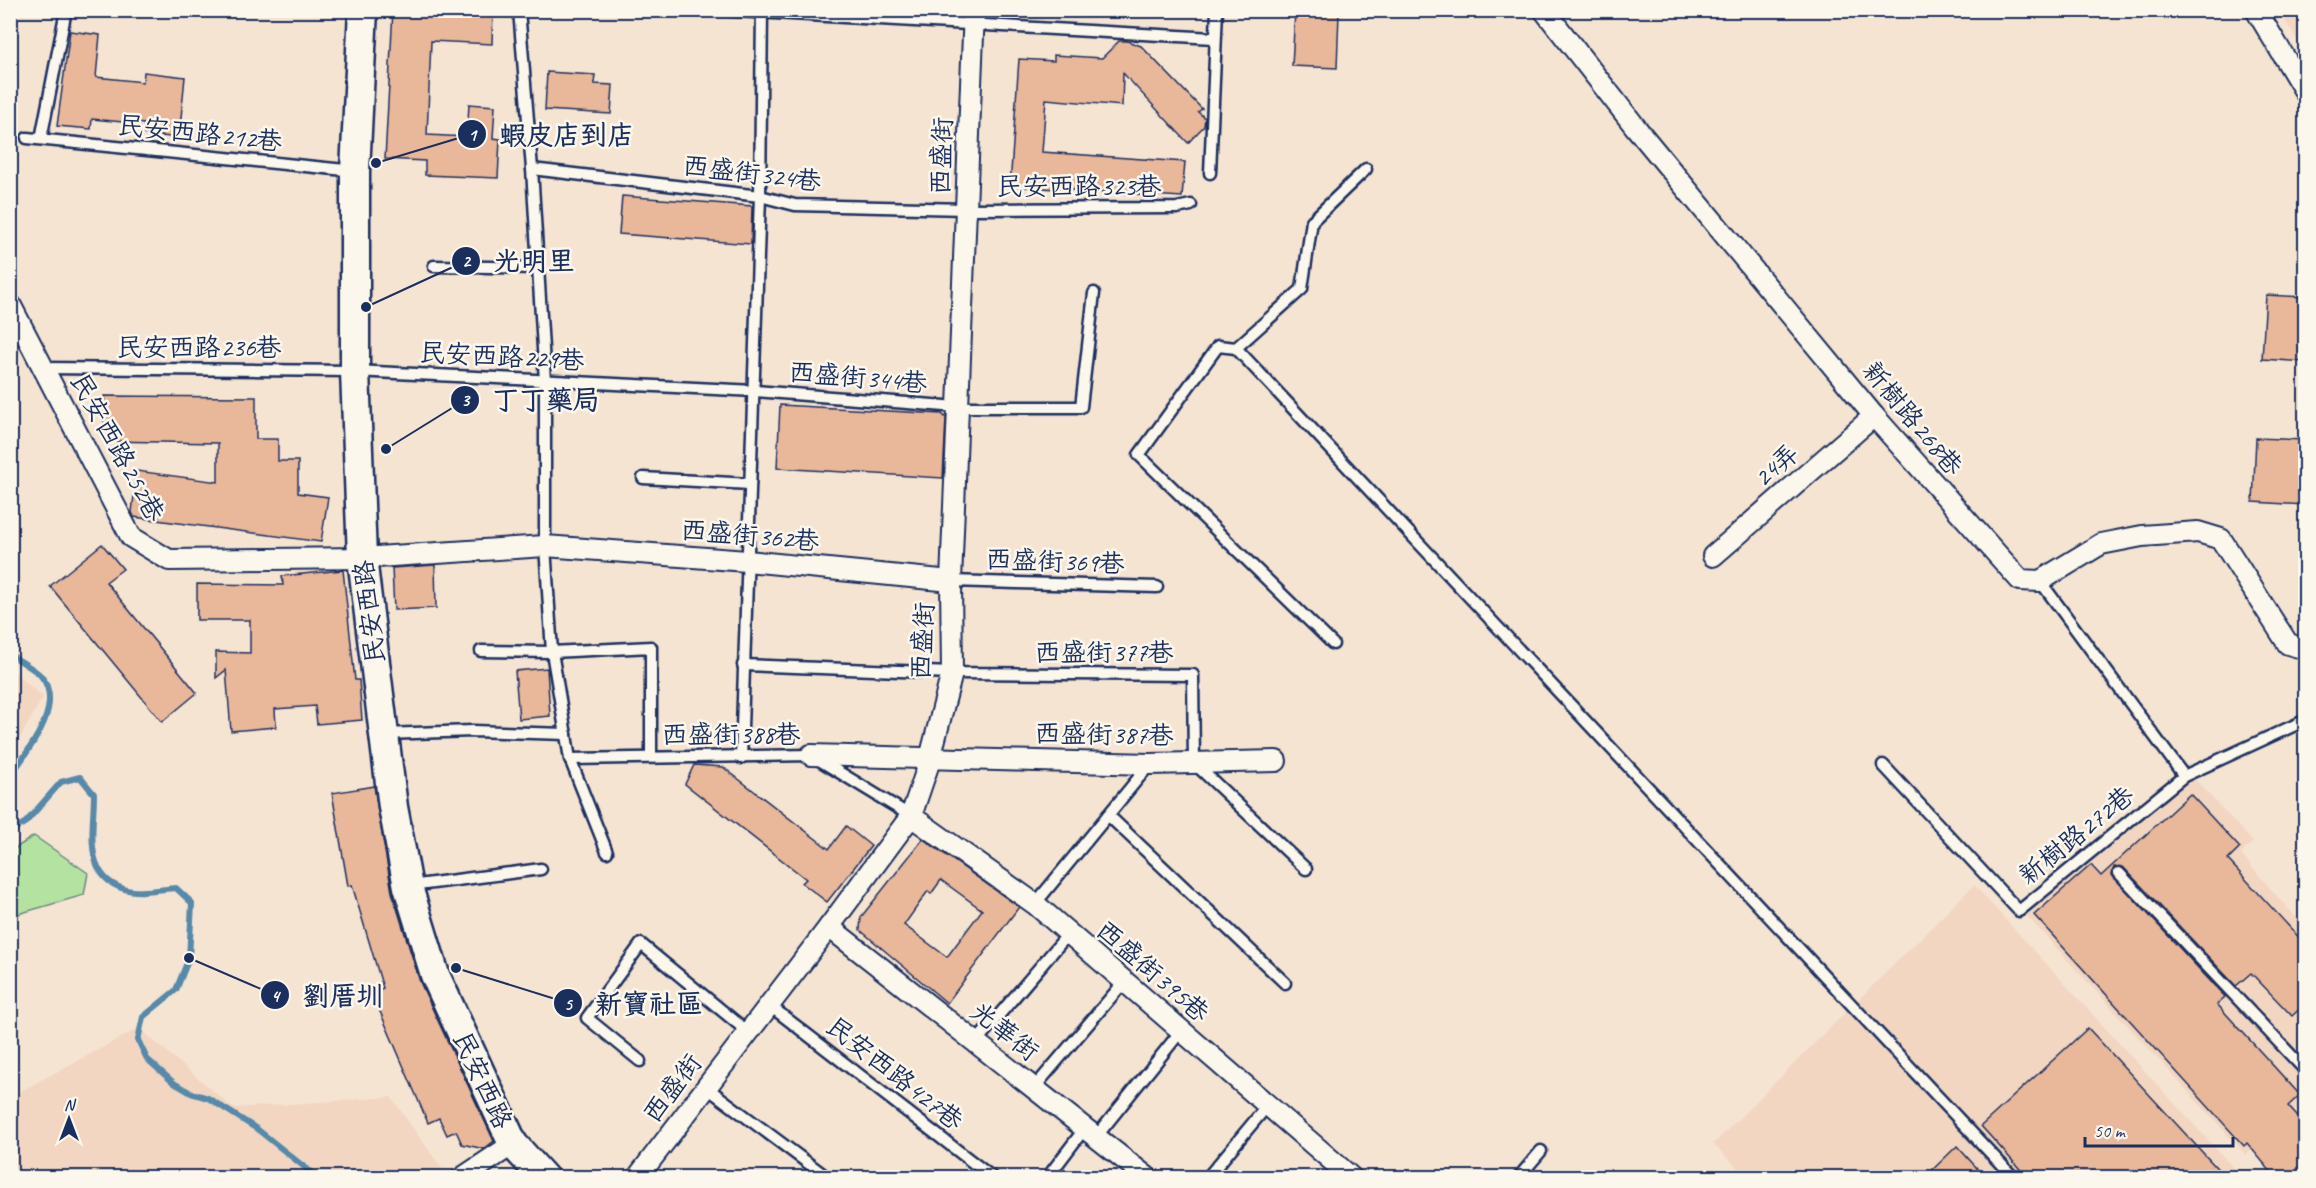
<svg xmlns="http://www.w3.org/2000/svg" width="2316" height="1188" viewBox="0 0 2316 1188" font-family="Caveat,'LXGW WenKai TC',sans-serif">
<rect width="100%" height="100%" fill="#f6e4d3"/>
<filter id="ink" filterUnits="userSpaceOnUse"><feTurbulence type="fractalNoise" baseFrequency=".0167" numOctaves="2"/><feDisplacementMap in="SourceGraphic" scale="12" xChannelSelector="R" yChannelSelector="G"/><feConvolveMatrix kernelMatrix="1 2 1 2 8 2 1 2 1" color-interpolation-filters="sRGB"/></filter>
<g filter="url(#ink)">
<g fill="#f2d6c2">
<path d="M2279,11H2305V53Z"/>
<path d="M11,669L43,697L11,754Z"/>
<path d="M2192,776L2253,842L2241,854L2305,929V1102L2246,1155L2026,915Z"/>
<path d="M1974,885L2242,1177H1747L1713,1144Z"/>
<path d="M139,1028L233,1108L391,1097L448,1177H11V1096Z"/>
</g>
<path fill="#b4e2a1" stroke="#688880" stroke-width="1.5" d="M34,836L88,873L84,895L11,916V851Z"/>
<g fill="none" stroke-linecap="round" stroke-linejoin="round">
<g stroke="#5689aa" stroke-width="6">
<path d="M10,654C19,661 35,669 41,676C66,706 27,751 10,777"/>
<path d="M10,832L26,822L61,782L80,777L94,794C94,828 82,876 124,889C138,894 160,889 176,888L192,903L189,958L176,990L143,1017L138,1040L147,1059L174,1083L191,1093L208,1098L257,1129L318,1178"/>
</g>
</g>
<g fill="#e9b79a" stroke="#1b2f5e" stroke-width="1.5" fill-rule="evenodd">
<path d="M393,10H493L492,44L431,41L427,135L467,137L469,104L495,106L493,138L500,139L498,178L425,175V161L385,159Z"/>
<path d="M1295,11L1339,13L1337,68L1292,66Z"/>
<path d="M70,31L100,35L96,77L143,82L144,72L185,77L179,138L143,134L144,124L92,119L91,129L57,126Z"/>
<path d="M1119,41H1127L1141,46L1202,109L1198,112L1205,118L1204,126L1188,143L1123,73L1122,106L1046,99L1042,152L1185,162L1182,197L1010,186L1019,59L1054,61V55L1102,58Z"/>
<path d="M547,72L595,75L594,84L613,85L611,114L545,110Z"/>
<path d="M622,196L752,206L751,244L619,234Z"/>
<path d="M2266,295L2306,297V362L2262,359Z"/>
<path d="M104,396L256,397V439H278V461H298V493L328,497L321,542L134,517L132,512L137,471L218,482V443L104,441Z"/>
<path d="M780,405L942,414L946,418L943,478L777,468Z"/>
<path d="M2256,438L2306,440V505L2253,502Z"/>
<path d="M102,544L123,569L106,582L197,693L162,722L50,586Z"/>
<path d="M435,565L436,608L394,610L392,568Z"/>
<path d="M343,570L355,680H359L362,720L317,724L315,706L275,709L276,727L231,731L226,670L216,678V652L250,653V620H197V584L283,585L282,576Z"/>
<path d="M547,668L550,716L519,719L515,671Z"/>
<path d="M694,765L723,767L829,849L846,826L871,846L827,902L802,883L806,879L685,784Z"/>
<path d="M374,786L392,892L420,982L494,1141L484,1149L462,1144L456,1131L447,1135L439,1118L428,1123L372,993L383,988L352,885L348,886L332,793Z"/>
<path d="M2190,794L2240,848L2228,860L2306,945V1003L2292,1016L2251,973L2236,986L2124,868L2114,867L2112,875L2225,997L2217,1004L2300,1095L2288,1106L2306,1126V1178H2276L2247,1143L2244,1146L2034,915L2091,865L2101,876Z"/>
<path d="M923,839L1019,907L947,1003L860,930L861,917ZM941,880L982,910L947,957L904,925L928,891L931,894Z"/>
<path d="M2088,1028L2226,1178H2028L1981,1126Z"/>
<path d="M1957,1146L1986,1178H1924Z"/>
</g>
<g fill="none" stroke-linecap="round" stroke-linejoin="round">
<defs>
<g id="lane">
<path d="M519,10L532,169L545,381V546L552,652L570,759L607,852"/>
<path d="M719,10L1214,38"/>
<path d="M27,138L355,171"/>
<path d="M41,139L66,10"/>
<path d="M532,169L760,196L795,205L966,209L1177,208L1191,205"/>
<path d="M1210,173L1217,10"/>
<path d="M434,266L538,268"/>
<path d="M1236,348L2014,1178"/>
<path d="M44,368L355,371L755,391L958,407H1081L1094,293"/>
<path d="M643,478L750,484"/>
<path d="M951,581L1157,587"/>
<path d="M2040,581L2184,776"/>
<path d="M1333,644L1139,455L1218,346L1236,348L1302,289L1312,221L1366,169"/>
<path d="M481,651L552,652L651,647V757"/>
<path d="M743,665L952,673L1193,675L1194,763L1306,869"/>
<path d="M384,734L473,731L566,734"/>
<path d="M741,758L760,196L762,10"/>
<path d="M570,759L811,755L911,816"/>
<path d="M1883,765L2019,911L2184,776L2306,720"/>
<path d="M1108,815L1285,983"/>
<path d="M2119,873L2306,1071"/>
<path d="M410,886L541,869"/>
<path d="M1035,904L1150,764"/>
<path d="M769,1005L993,1178"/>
<path d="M976,1042L1069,933"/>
<path d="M640,1061L587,1018L641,944L748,1032"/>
<path d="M706,1087L828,1178"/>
<path d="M1034,1088L1124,982"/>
<path d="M1096,1137L1181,1031"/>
<path d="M1047,1178L1085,1128"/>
<path d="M1207,1178L1267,1106"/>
<path d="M1518,1178L1541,1151"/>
</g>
<g id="street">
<path d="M1544,10L1637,129L1874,416L2020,580L2040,581L2101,544L2142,536L2198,532L2221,539L2288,644L2306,649"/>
<path d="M2256,10L2306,93"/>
<path d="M10,304L131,537L169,560L362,558L545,546L747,561L951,581"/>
<path d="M1713,556L1874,416"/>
<path d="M811,755L1150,764L1276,761"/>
<path d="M911,816L1035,904L1352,1178"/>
<path d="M829,927L1148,1178"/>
<path d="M462,1178L513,1144"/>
<path d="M637,1178L829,927L911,816L928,766L952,673L951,581L974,10"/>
</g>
<path id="secondary" d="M363,10L355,171V371L362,558L393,807L408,887L435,975L513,1144L544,1178"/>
</defs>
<use href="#lane" stroke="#1b2f5e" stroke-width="15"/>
<use href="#street" stroke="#1b2f5e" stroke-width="24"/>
<use href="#secondary" stroke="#1b2f5e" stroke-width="33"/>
<use href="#lane" stroke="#fbf7ec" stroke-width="10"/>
<use href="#street" stroke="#fbf7ec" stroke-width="20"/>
<use href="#secondary" stroke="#fbf7ec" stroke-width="28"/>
</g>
</g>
<g text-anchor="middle" stroke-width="5" stroke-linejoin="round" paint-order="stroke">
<g font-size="26" fill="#1b2f5e" stroke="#fbf7ec">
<text transform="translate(200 133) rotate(6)" y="9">民安西路212巷</text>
<text transform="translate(941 156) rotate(-88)" y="9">西盛街</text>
<text transform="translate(752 173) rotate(7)" y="9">西盛街324巷</text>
<text x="1079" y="195">民安西路323巷</text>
<text x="199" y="356">民安西路236巷</text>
<text transform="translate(502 356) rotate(3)" y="9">民安西路229巷</text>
<text transform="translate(858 377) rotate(5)" y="9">西盛街344巷</text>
<text transform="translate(1913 418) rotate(50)" y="9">新樹路268巷</text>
<text transform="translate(118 447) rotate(61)" y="9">民安西路252巷</text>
<text transform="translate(1776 465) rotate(-41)" y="9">24弄</text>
<text transform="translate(750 535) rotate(5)" y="9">西盛街362巷</text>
<text transform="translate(1055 561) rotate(2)" y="9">西盛街369巷</text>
<text transform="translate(369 612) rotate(-97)" y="9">民安西路</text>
<text transform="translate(922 641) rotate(-87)" y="9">西盛街</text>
<text x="1104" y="661">西盛街377巷</text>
<text x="731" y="743">西盛街388巷</text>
<text transform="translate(1104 734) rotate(1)" y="9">西盛街387巷</text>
<text transform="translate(2076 835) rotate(-39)" y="9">新樹路272巷</text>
<text transform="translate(1153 971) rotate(41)" y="9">西盛街395巷</text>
<text transform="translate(1005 1031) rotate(38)" y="9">光華街</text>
<text transform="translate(895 1073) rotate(38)" y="9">民安西路427巷</text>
<text transform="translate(483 1080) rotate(65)" y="9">民安西路</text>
<text transform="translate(672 1088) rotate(-53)" y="9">西盛街</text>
</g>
</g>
<path fill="none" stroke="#1b2f5e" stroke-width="2" d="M376 163L472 134M366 307L466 261M386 449L465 400M189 958L275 995M456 968L568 1003"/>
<g fill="#1b2f5e" stroke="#fbf7ec" stroke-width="2">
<circle cx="376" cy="163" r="6"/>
<circle cx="366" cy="307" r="6"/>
<circle cx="386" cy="449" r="6"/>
<circle cx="189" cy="958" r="6"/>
<circle cx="456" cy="968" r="6"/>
<circle cx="472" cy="134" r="15"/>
<circle cx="466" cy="261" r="15"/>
<circle cx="465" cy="400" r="15"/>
<circle cx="275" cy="995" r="15"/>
<circle cx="568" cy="1003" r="15"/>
</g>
<g font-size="18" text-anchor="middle" font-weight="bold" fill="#fff">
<text x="472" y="141">1</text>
<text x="466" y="267">2</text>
<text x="465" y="406">3</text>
<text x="275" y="1002">4</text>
<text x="568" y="1010">5</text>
</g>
<g font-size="27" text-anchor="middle" font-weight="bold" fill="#1b2f5e" stroke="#fbf7ec" stroke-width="5" stroke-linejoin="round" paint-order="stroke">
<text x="567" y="144">蝦皮店到店</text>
<text x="534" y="270">光明里</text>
<text x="546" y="409">丁丁藥局</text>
<text x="343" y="1005">劉厝圳</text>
<text x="649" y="1013">新寶社區</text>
</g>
<rect width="2316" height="1188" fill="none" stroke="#fbf7ec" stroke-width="36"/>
<rect x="18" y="18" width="2280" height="1152" fill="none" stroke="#1b2f5e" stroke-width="2" filter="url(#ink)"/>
<g transform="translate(69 1119)" stroke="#fbf7ec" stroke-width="4.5" paint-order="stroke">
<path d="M0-4.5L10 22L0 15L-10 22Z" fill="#1b2f5e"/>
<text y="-9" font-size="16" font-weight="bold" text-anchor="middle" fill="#1b2f5e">N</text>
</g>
<path d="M2085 1137v9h148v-9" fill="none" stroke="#1b2f5e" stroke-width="3"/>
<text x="2094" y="1137" font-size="18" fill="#1b2f5e" stroke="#fbf7ec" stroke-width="4.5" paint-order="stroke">50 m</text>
</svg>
